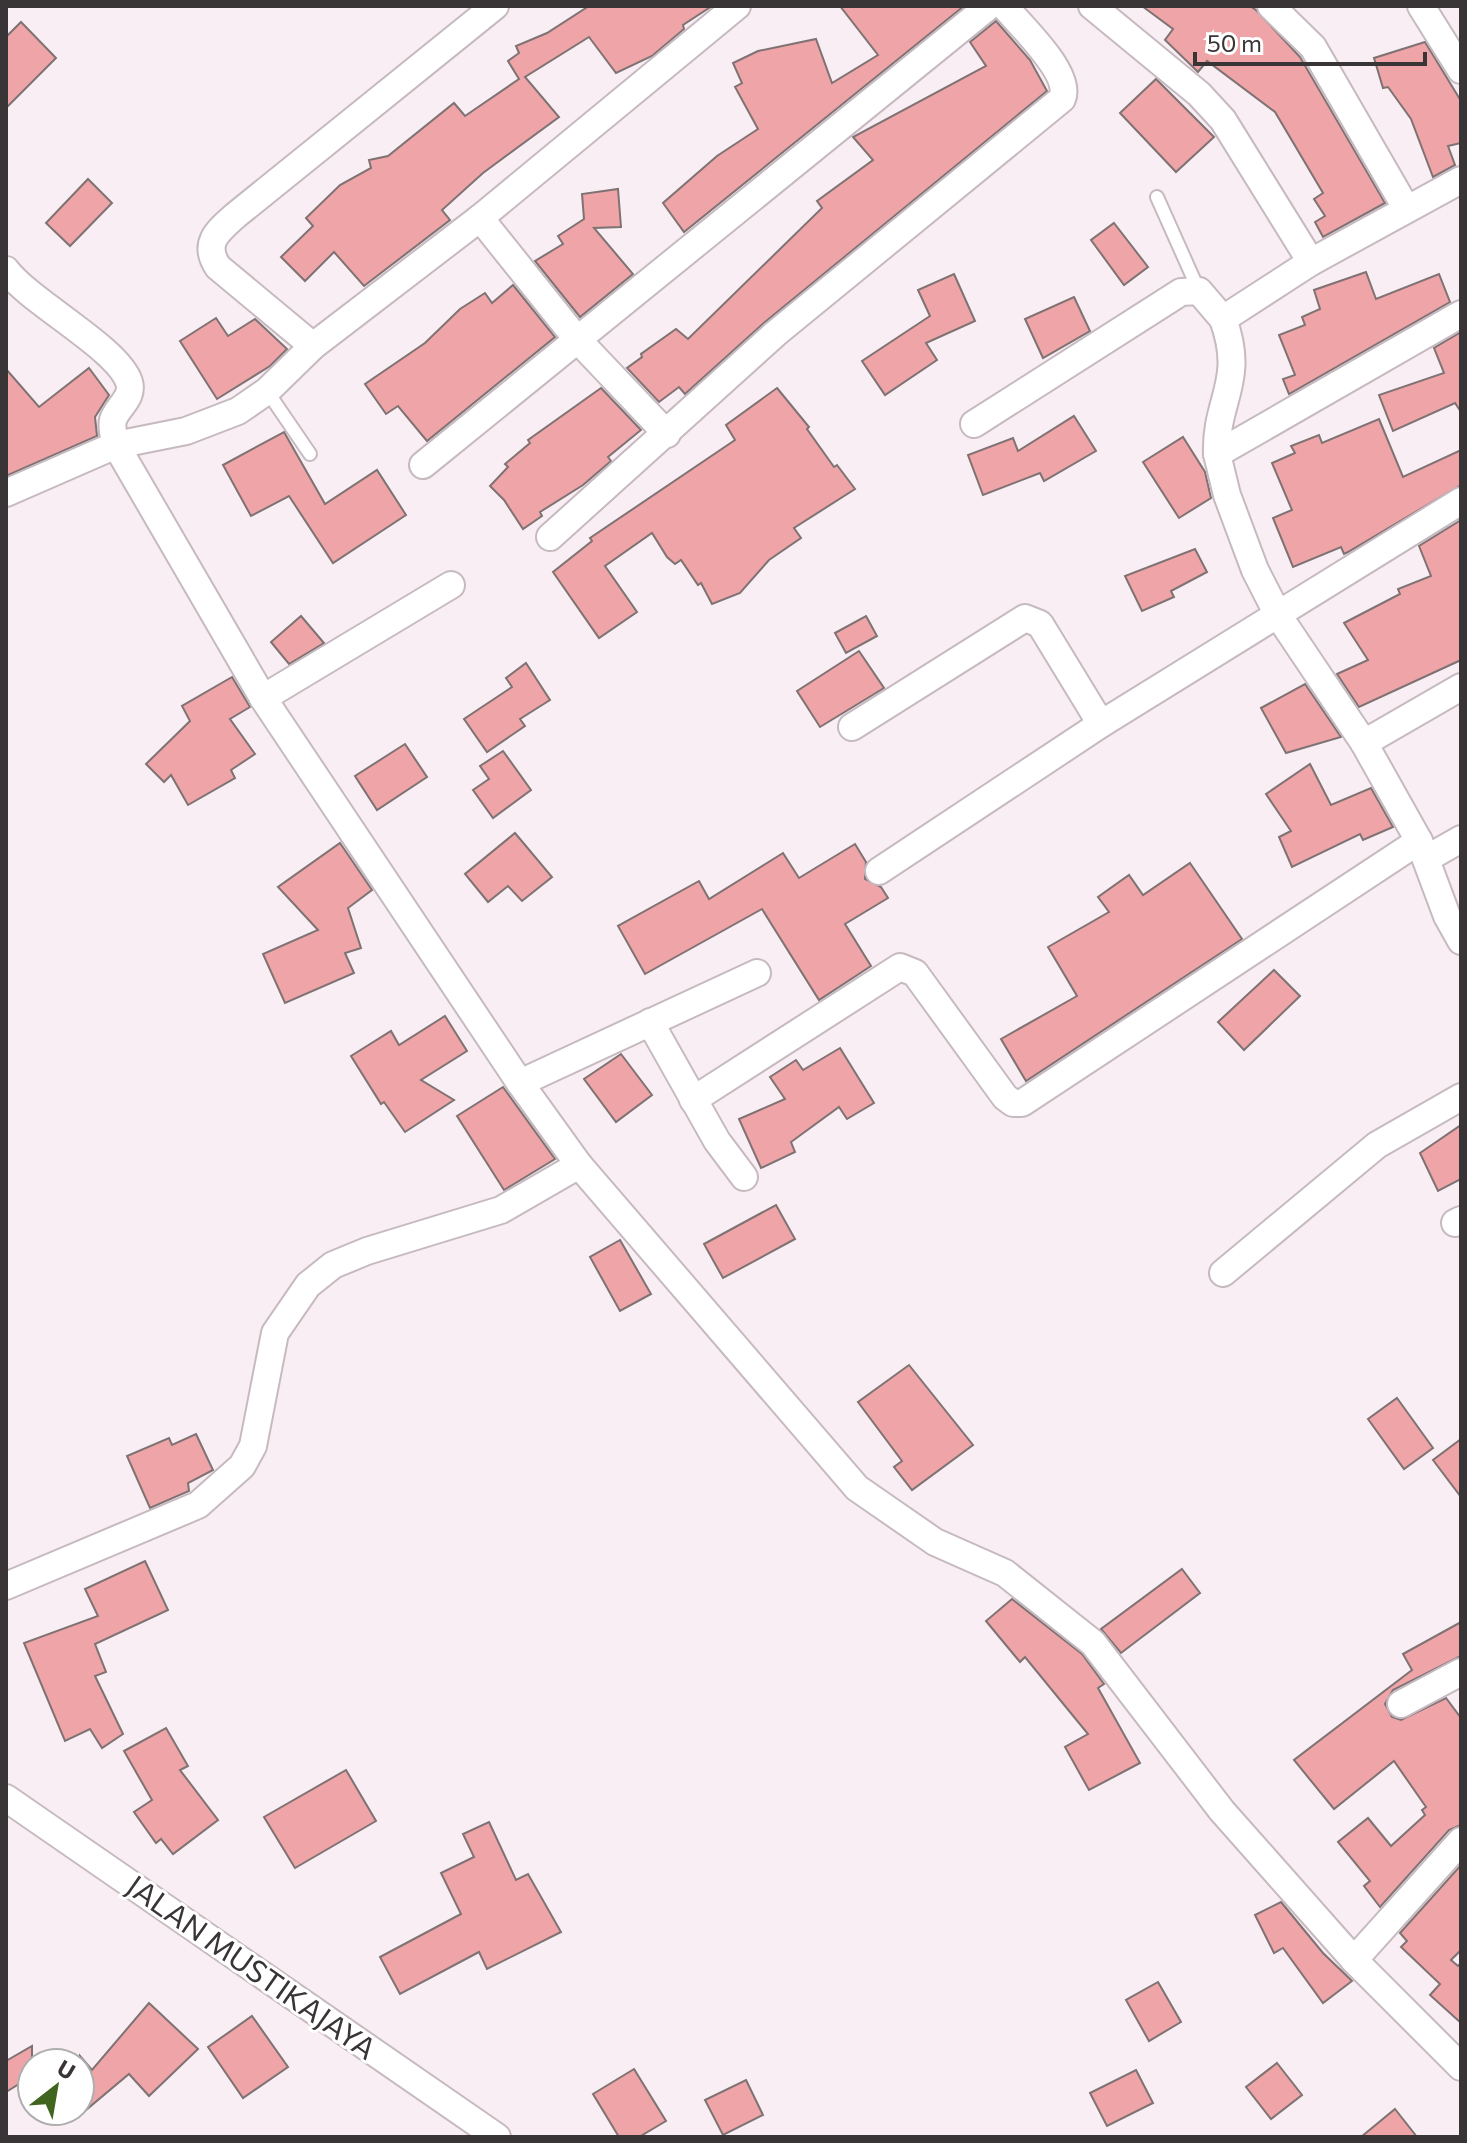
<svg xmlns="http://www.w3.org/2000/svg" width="1467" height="2143" viewBox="0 0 1467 2143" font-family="Commissioner,sans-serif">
<rect width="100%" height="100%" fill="#f9eef3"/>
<g fill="#efa4a8" stroke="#7e7273" stroke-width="2">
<path d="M589,6H712L683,25L684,29L652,56L616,73L589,37L525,77L559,117L483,173L442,210L450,220L364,286L334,252L305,281L281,257L313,226L306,218L340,185L371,168L369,160L388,156L454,103L465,116L519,79L508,61L519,53L516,46L547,33Z"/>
<path d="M840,6H964L684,232L663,203L717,156L758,129L735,87L742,83L733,63L758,51L816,39L832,83L878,55Z"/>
<path d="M1142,6H1250L1256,10L1300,57L1385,203L1323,237L1315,222L1325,216L1314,199L1323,193L1275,112L1207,61L1198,72L1165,40L1173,29Z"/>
<path d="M996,21L1030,60L1047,91L765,322L685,394L679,387L659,402L627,368L642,357L641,354L676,329L688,339L822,208L817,201L873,160L853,137L986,66L970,42Z"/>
<path d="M21,22L56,58L6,108V37Z"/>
<path d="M1425,42L1461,101V143L1448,146L1455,165L1433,177L1411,119L1388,87L1383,88L1374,58Z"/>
<path d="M1156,79L1214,137L1176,172L1120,113Z"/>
<path d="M88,179L112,203L70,246L46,223Z"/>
<path d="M618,189L621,227L594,228L633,274L580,317L535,261L563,244L558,236L584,219L582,194Z"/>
<path d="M1114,223L1148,267L1124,285L1091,240Z"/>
<path d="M1366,272L1376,299L1439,274L1450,302L1289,394L1283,379L1295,375L1279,335L1305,325L1302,317L1320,309L1314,290Z"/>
<path d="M954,274L975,321L926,343L937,360L885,395L862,361L930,316L918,290Z"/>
<path d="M513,285L555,337L427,441L398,406L386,414L365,384L425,343L460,309L485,293L492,303Z"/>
<path d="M1074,297L1090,331L1043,358L1025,319Z"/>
<path d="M216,318L228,336L255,319L287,349L270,366L217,399L180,341Z"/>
<path d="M1461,332V412L1455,403L1393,431L1379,395L1444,373L1434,348Z"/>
<path d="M89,368L109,395L95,417L97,436L6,476V369L39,407Z"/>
<path d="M601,388L641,430L608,457L611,461L583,485L540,512L542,516L523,529L504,500L490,486L508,467L505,464L530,443L528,440Z"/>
<path d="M777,388L809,427L807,429L834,467L837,465L855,489L794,528L801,538L769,560L740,593L712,604L701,583L698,585L681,560L675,564L667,557L652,533L605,566L637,612L599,638L553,572L592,541L590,538L735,440L726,425Z"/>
<path d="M1074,416L1096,451L1044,481L1040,473L983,495L968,455L1013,438L1018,451Z"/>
<path d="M1379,419L1403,477L1461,450V485L1348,552L1344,554L1341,547L1293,567L1273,518L1292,510L1272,463L1295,453L1291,446L1319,435L1322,443Z"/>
<path d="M284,432L325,504L377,470L406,515L333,563L289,496L251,516L223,465Z"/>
<path d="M1183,437L1205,472L1211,498L1179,518L1143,462Z"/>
<path d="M1461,520V660L1359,707L1337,674L1368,660L1344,623L1400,594L1398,589L1431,576L1419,546Z"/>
<path d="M1195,549L1207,572L1171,591L1174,597L1142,611L1125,576Z"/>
<path d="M301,616L324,643L289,664L271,642Z"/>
<path d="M866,616L877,636L846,653L835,633Z"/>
<path d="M859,651L884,688L820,727L797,691Z"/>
<path d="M526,663L550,700L520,719L525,726L487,752L464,719L512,687L506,678Z"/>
<path d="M232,677L250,707L230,719L255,754L231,770L235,778L188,805L171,775L164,782L146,764L190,721L182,706Z"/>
<path d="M1305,684L1341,737L1286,753L1261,708Z"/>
<path d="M405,744L427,777L377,810L355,776Z"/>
<path d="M503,751L531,790L493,818L473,790L489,779L480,766Z"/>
<path d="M1310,764L1331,805L1371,788L1393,827L1363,840L1360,834L1292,867L1279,837L1291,831L1266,794Z"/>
<path d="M515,833L552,877L522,901L508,886L488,902L465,874Z"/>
<path d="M340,843L372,890L348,908L361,948L345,953L354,973L285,1003L263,954L318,930L278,887Z"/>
<path d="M855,844L866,862L865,879L881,887L888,898L845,924L871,966L819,1000L762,909L645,974L618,926L699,881L709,899L783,853L799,878Z"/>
<path d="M1190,863L1242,939L1026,1081L1001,1039L1077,996L1048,947L1109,912L1098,897L1129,875L1143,895Z"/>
<path d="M1274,970L1300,996L1244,1050L1218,1022Z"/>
<path d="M445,1016L467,1051L421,1080L454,1100L405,1132L384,1102L381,1104L351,1056L391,1031L399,1045Z"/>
<path d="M840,1048L874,1103L847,1119L839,1107L791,1142L795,1152L761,1168L739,1119L785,1099L770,1077L796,1060L803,1070Z"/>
<path d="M621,1054L652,1095L616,1122L584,1079Z"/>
<path d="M503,1087L555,1159L504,1190L457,1116Z"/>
<path d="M1461,1125V1179L1438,1191L1420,1153Z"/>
<path d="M776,1205L795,1239L723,1278L704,1244Z"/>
<path d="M620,1240L651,1294L620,1311L590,1257Z"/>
<path d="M909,1365L973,1445L912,1490L894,1467L902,1461L858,1402Z"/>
<path d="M1397,1398L1433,1448L1404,1469L1368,1419Z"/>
<path d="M196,1434L213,1470L188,1483L189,1491L150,1508L127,1456L169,1438L172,1445Z"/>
<path d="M1461,1439V1497L1433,1460Z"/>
<path d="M145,1561L168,1610L95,1644L106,1672L95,1676L123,1734L102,1748L90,1729L65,1741L24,1643L98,1616L85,1589Z"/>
<path d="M1182,1569L1200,1593L1121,1653L1101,1629Z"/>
<path d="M1012,1599L1082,1654L1104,1684L1098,1688L1140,1763L1089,1790L1065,1747L1088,1734L1025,1657L1020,1662L986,1621Z"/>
<path d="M1461,1622V1656L1393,1690L1385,1704L1392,1717L1401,1720L1446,1698L1461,1718V1825L1449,1830L1380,1907L1364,1886L1370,1881L1338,1842L1368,1818L1391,1846L1425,1815L1422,1810L1426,1807L1394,1761L1334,1809L1294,1760L1412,1670L1403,1654Z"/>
<path d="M166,1728L188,1766L180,1770L218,1820L173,1854L161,1839L156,1843L134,1812L152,1800L124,1751Z"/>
<path d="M346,1770L376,1821L295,1868L264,1817Z"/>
<path d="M489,1822L516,1880L528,1874L561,1932L487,1969L479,1952L400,1994L380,1957L461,1914L441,1873L474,1857L463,1834Z"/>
<path d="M1461,1865V1950L1451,1960L1458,1966L1461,1963V2023L1430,1995L1440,1984L1401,1947L1407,1941L1400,1933Z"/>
<path d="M1281,1902L1323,1953L1352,1981L1323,2003L1283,1948L1274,1953L1255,1915Z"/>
<path d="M1158,1982L1181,2022L1149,2041L1126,2000Z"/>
<path d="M149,2003L198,2049L149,2096L129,2074L80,2115V2056L92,2070Z"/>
<path d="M252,2016L288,2067L243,2098L208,2047Z"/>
<path d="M32,2046V2076L6,2092V2061Z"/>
<path d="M1277,2063L1302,2095L1271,2119L1246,2087Z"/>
<path d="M634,2069L666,2121L639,2137H619L593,2094Z"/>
<path d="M1136,2070L1153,2103L1107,2126L1090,2093Z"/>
<path d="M746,2080L763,2115L723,2135L705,2100Z"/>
<path d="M1395,2109L1417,2137H1361Z"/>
</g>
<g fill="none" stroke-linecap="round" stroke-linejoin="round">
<defs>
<g id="service">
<path d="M1157,197L1199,291"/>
<path d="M267,391L310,454"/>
</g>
<g id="minor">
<path d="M1092,6L1199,94L1223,120L1311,262"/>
<path d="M1271,6L1313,47L1406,208"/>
<path d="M1421,6L1461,70"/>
<path d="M480,218L576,338L667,434"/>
<path d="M6,270C31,303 118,348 129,382C134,398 117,407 113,420C111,428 114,438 116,445L263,698L520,1083L579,1165L857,1488L935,1542L1005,1573L1093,1643L1222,1811L1354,1960L1461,2067"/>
<path d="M1461,314L1217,454L1227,495L1255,570L1278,615L1364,743L1419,841L1447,916L1461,941"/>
<path d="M313,346L218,267C202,243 218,231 236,215L495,6"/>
<path d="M974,424L1181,292L1199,291L1223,319"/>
<path d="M1217,454C1215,399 1246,382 1223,319L1311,262L1461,180"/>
<path d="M423,465L989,6"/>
<path d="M6,493L116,445L186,431L238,411L267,391L313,346L480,218L737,6"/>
<path d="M550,537L775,334L1062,99C1073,74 1020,25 1004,6"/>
<path d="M263,698L451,585"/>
<path d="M852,727L1025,618L1040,624L1101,724L1461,501"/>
<path d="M1364,743L1461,687"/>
<path d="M1426,859L1461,839"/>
<path d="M879,871L1101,724"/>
<path d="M650,1022L717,1141L744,1177"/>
<path d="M520,1083L757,973"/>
<path d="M693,1100L900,967L915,973L1005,1097L1013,1103H1022L1419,841"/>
<path d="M1455,1223L1461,1220"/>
<path d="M1223,1273L1377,1145L1461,1097"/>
<path d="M6,1586L198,1505L242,1466L253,1446L275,1333L308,1285L333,1265L367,1251L501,1210L579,1165"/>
<path d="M1401,1704L1461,1672"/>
<path d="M6,1798L497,2137"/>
<path d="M1354,1960L1461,1841"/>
</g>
</defs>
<use href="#service" stroke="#c6bac0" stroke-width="16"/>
<use href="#minor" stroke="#c6bac0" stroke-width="30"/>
<use href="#service" stroke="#fff" stroke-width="12"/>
<use href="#minor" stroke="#fff" stroke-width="26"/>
</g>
<g text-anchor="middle" stroke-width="6" stroke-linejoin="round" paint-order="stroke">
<g font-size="30" fill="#393436" stroke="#fefffe">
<text transform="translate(251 1968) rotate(35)" y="10">JALAN MUSTIKAJAYA</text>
</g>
</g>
<rect width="1467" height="2143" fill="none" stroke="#393436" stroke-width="16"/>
<g transform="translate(56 2087) rotate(31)"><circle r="38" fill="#fefffe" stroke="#afaeae" stroke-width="2"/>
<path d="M0-6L14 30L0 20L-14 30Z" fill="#40651e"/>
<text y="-12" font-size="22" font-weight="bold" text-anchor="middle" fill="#393436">U</text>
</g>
<path d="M1195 52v12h230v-12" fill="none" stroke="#393436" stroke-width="4"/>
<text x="1207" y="52" font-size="24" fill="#393436" stroke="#fefffe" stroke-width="6" paint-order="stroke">50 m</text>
</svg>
